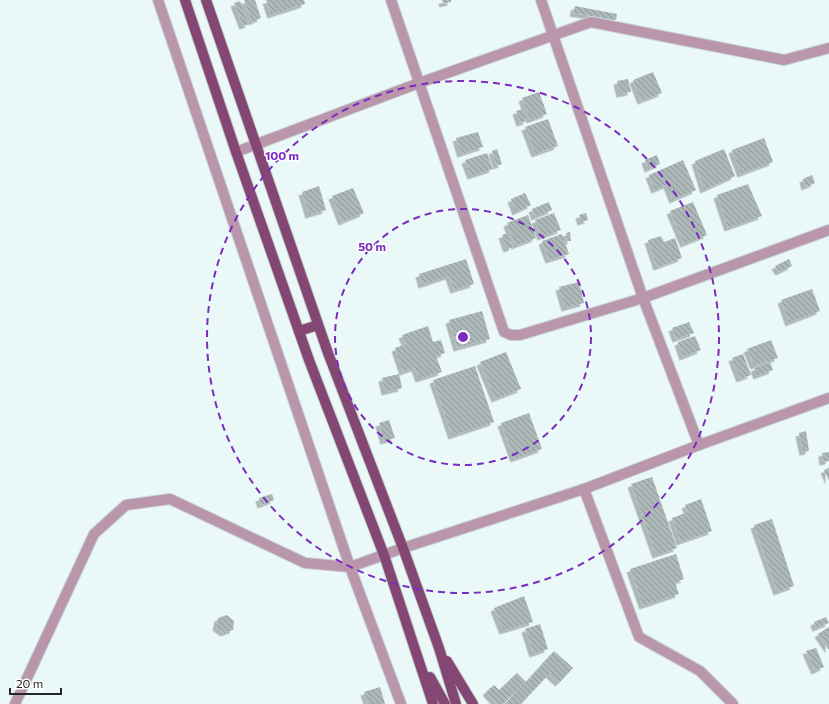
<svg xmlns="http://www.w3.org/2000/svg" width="829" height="704" viewBox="0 0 829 704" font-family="Commissioner,sans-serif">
<defs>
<pattern id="building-back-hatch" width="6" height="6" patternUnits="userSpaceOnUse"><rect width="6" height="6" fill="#acb9b8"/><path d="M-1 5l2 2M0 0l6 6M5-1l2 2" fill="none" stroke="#8c9696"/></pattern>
<filter id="shadow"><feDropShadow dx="-3.5" dy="3.5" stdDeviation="0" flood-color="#0004"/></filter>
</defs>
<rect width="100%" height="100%" fill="#eaf8f7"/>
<g fill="url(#building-back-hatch)" filter="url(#shadow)">
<path d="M244,0H255L261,18L252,22Z"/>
<path d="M266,0H304L305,4L271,15Z"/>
<path d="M442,0H451V2L443,4Z"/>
<path d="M240,1L249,24L243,26L234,3Z"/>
<path d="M575,6L617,14L616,20L573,13Z"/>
<path d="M653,72L662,93L641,101L633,80Z"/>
<path d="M628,79L631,92L620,94L617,81Z"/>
<path d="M539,92L547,114L530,120L522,98Z"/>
<path d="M523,109L527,121L520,123L516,111Z"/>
<path d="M548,119L558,146L535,154L525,127Z"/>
<path d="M478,132L483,147L461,154L456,138Z"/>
<path d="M764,138L773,162L741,174L732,150Z"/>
<path d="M497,149L502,164L497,166L492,151Z"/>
<path d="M724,149L735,176L704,190L695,161Z"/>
<path d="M487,153L493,169L471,176L465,160Z"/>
<path d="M657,155L660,164L648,169L645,160Z"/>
<path d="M683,160L696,190L673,200L667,185L655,190L649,175Z"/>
<path d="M812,175L815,183L805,187L803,179Z"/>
<path d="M748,184L762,216L728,228L717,195Z"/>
<path d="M319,186L326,210L309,215L302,192Z"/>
<path d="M353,188L364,213L342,222L332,196Z"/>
<path d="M525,193L531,205L516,212L511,199Z"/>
<path d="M549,202L552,210L535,217L532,209Z"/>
<path d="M693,202L707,235L684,244L670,211Z"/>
<path d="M554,213L561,230L541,237L535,220Z"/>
<path d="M586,213L588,220L581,222L579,215Z"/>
<path d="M528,215L536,238L515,246L507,223Z"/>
<path d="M570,232L571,241H567L566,233Z"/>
<path d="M508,233L513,247L507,249L502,235Z"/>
<path d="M562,234L569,254L549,260L542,241Z"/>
<path d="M661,236L664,242L675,238L682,258L657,267L648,240Z"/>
<path d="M466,259L474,284L454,290L449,276L422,285L419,274Z"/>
<path d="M789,259L792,266L779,272L775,266Z"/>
<path d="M579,282L584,303L565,308L559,287Z"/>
<path d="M812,289L820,311L789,323L781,300Z"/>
<path d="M482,311L490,339L457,348L449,320Z"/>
<path d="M689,322L694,333L676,339L672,328Z"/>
<path d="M428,326L433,342L441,340L445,353L436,356L442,372L419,379L415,368L403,372L395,348L406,344L402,335Z"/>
<path d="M695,336L701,350L683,357L678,342Z"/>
<path d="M771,340L778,358L754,366L747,349Z"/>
<path d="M506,352L521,389L495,399L480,362Z"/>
<path d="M743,354L751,375L740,379L732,358Z"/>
<path d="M770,362L773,370L757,376L754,368Z"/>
<path d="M475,366L494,422L452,436L433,380Z"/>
<path d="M399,374L402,388L385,392L382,378Z"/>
<path d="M529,413L542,449L514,459L501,423Z"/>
<path d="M389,420L395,438L384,441L379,423Z"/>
<path d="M806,431L809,451L803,452L799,433Z"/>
<path d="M829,452V461L823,462L822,453Z"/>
<path d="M829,468V481L824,470Z"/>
<path d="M652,477L677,548L656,555L631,484Z"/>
<path d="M272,494L274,500L261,505L259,498Z"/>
<path d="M701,499L712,531L680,542L672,518L688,512L685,505Z"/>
<path d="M772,519L794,586L777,592L754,525Z"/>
<path d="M676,554L684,579L675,582L679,594L643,606L630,569Z"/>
<path d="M524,596L533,622L503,631L494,608Z"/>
<path d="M227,615L234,621L233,630L224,633L216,627L218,618Z"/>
<path d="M826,617L829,623L816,628L814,622Z"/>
<path d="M540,624L548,649L533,654L525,629Z"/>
<path d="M829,627V650L818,634Z"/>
<path d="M816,648L824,667L815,671L806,651Z"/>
<path d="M554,651L573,668L559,683L549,674L521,704H505L522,685L503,704H497L486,692L494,685L499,690L517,673L526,682Z"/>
<path d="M380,687L385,704H368L364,692Z"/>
</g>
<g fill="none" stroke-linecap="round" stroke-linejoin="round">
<defs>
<g id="street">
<path d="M158,0L350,567L401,704"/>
<path d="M391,0L504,332L511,335H520L643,298L829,230"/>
<path d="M541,0L643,298L699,445"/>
<path d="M236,152L419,83L591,22L784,60L829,48"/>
<path d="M584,489L639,637L700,671L733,704"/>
<path d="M15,704L94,534L126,505L170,499L305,563L350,567L403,548L584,489L699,445L829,398"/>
</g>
<g id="primary">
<path d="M185,0L236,152L309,360L384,555L433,704"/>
<path d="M206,0L328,353L403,548L439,648L456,704"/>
<path d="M299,331L318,325"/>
<path d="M447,661L473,704"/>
<path d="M430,677L445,704"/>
</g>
</defs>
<use href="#street" stroke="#c6d3d2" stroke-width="12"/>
<use href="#primary" stroke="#c6d3d2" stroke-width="12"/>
<use href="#street" stroke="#ba96ad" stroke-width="10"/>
<use href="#primary" stroke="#844672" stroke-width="10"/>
</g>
<g fill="none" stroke="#7b2cbf" stroke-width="2" stroke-dasharray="7 5">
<circle cx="463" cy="337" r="128"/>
<circle cx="463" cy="337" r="256"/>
</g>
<circle cx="463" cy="337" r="6" fill="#7b2cbf" stroke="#fff" stroke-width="2"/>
<g font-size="12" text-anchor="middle" font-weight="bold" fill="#7b2cbf" stroke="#fff" stroke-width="3" stroke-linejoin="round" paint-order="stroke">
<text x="282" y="160">100 m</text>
<text x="372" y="251">50 m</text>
</g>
<path d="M10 688v6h51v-6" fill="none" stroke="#242828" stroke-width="2"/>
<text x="16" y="688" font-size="12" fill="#242828" stroke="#ffffff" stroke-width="3" paint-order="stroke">20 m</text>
</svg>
